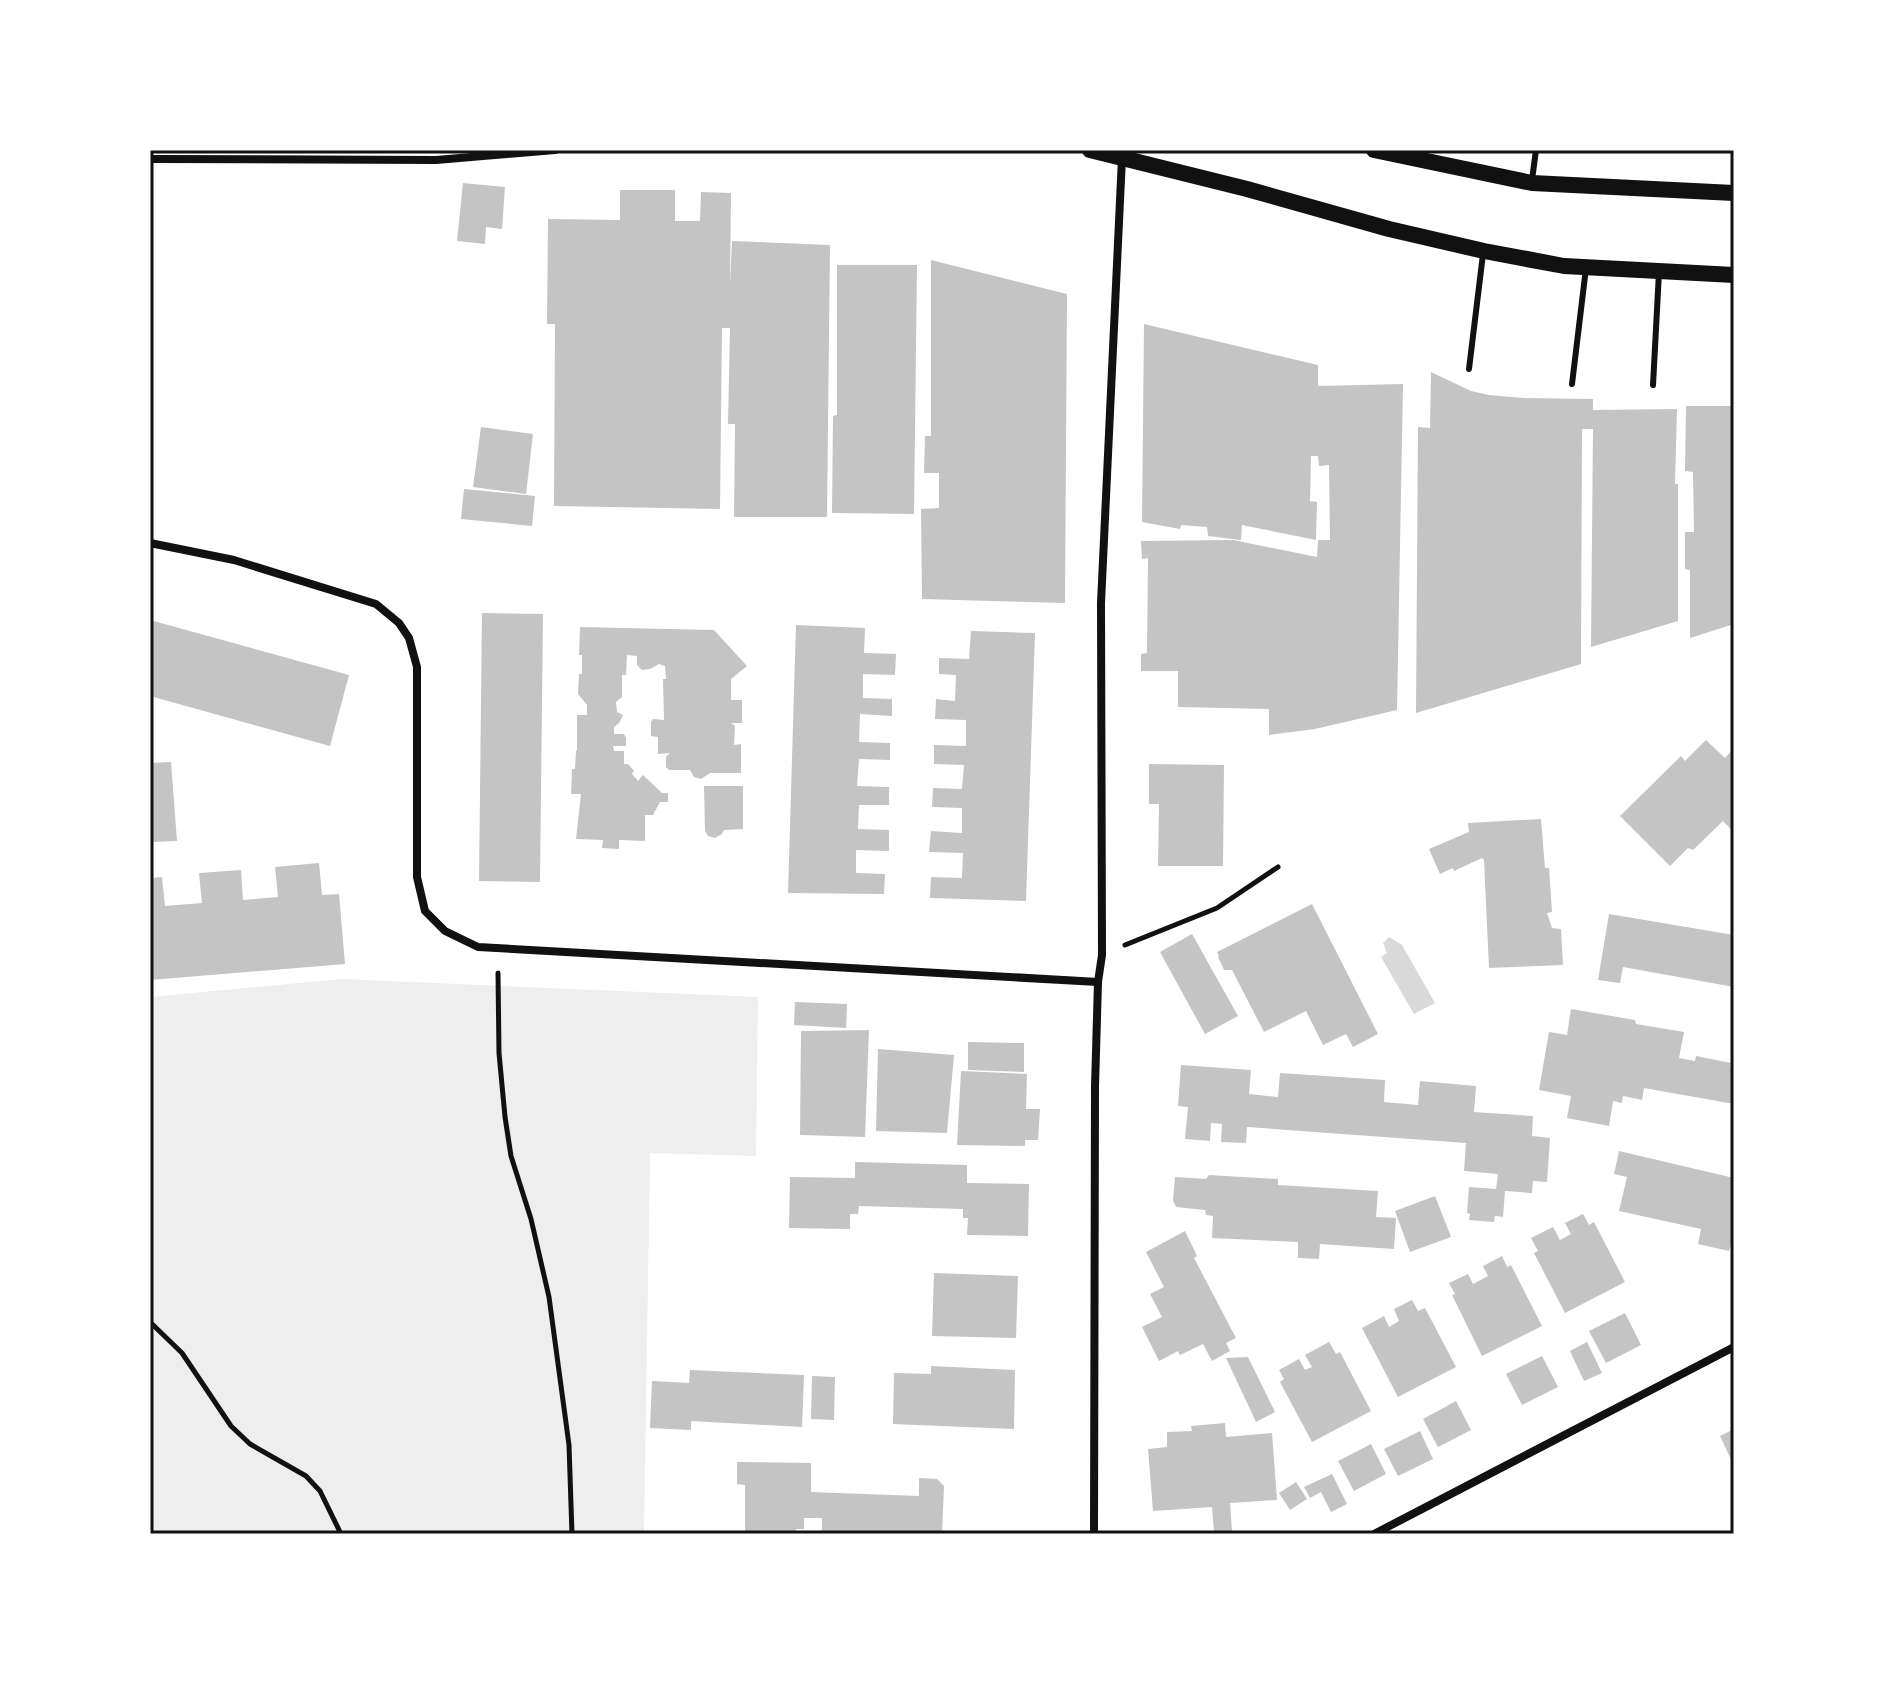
<svg xmlns="http://www.w3.org/2000/svg" width="1884" height="1684" viewBox="0 0 1884 1684" font-family="'Space Grotesk',sans-serif">
<rect width="100%" height="100%" fill="#fff"/>
<path fill="#eee" d="M342,979L758,997L756,1156L650,1153L644,1534H150V997Z"/>
<path fill="#d9d9d9" d="M1389,937L1402,945L1435,1003L1414,1014L1381,957L1387,953L1383,943Z"/>
<g fill="#c4c4c4">
<path d="M463,183L505,187L502,229L486,227L485,244L457,241Z"/>
<path d="M620,190H675V221H700L701,192L731,193L730,285L732,241L830,245L827,517H734L735,424H728L730,328H722L720,509L554,506L555,324H547L548,219L620,220Z"/>
<path d="M931,260L1067,294L1065,603L922,599L921,509L939,508V473H924L925,436H931Z"/>
<path d="M837,265H917L914,514L832,513L833,416L837,415Z"/>
<path d="M1144,324L1318,365V386L1403,384L1397,710L1315,729L1269,735V709L1178,707V671H1141V654L1147,653L1148,558L1142,559L1141,541L1233,540L1317,557L1318,540H1330L1329,465L1319,466L1318,456H1311L1310,501L1317,502L1316,540L1242,525L1241,540L1208,536L1207,527L1181,525L1180,529L1142,522Z"/>
<path d="M1431,372L1471,391L1489,395L1524,398L1593,399V410L1677,409L1675,484H1678V621L1591,647L1593,429H1582L1581,664L1416,713L1418,427L1430,428Z"/>
<path d="M1686,406H1734V624L1690,638V570L1685,569V532H1694L1693,472L1685,471Z"/>
<path d="M481,427L533,434L526,494L473,487Z"/>
<path d="M464,489L535,496L532,526L461,519Z"/>
<path d="M482,613L543,614L540,882L479,881Z"/>
<path d="M150,620L349,675L330,746L150,696Z"/>
<path d="M796,625L865,628L864,653L896,654L895,675L863,674V698L892,699V716L860,714L859,742L890,743V760L859,759L857,786L889,787V805H859L858,829L889,830V851L856,850V873L885,874L884,894L788,893Z"/>
<path d="M580,627L714,630L747,666L731,679V700H742V723H731L735,726L734,745L741,744V773H710L701,779L694,777L690,770H669L666,767V757L670,753L658,754V737L651,736V722L653,719L664,720L663,679H666L665,666L659,664L650,669L642,670L637,665V656L627,655L626,675H622V697L616,702L617,712L623,715L619,723L614,727V734H624L626,738V746H613L614,751H624V764H628L634,771L632,774L638,781L643,775L662,793H668V802H660L653,815H645V841L619,840V849L602,848L603,840L576,839L581,794H571L572,769H575L576,751L577,750V715H587V705L578,694L579,674H582V655H579Z"/>
<path d="M971,631L1035,633L1026,901L930,898L931,877L962,878L963,853L929,852L931,831L962,833V808L932,807L933,788L962,789L964,765L934,764V745L966,746V720L935,719L936,699L955,701L956,675L939,674V658L969,659Z"/>
<path d="M1706,740L1725,758L1734,748V832L1723,821L1693,850L1688,848L1670,866L1620,816L1681,756L1685,761Z"/>
<path d="M171,762L177,841L150,842V763Z"/>
<path d="M1149,764L1224,765L1223,866H1158L1159,804H1149Z"/>
<path d="M704,786H743V829L724,830L722,834L715,838L708,836L705,831Z"/>
<path d="M1541,819L1545,868H1549L1552,912L1547,913L1552,928L1561,929L1563,965L1489,968L1484,860L1482,858L1454,871L1453,868L1440,874L1429,849L1469,832L1468,823Z"/>
<path d="M319,863L322,895L339,894L345,964L150,980V878L162,877L165,906L202,903L199,873L241,870L243,900L278,897L275,867Z"/>
<path d="M1312,904L1378,1034L1353,1047L1346,1034L1323,1045L1306,1011L1264,1032L1232,970H1224L1218,957L1219,956L1217,952Z"/>
<path d="M1609,914L1734,935V987L1623,967L1620,983L1598,980Z"/>
<path d="M1192,934L1238,1016L1205,1034L1160,952Z"/>
<path d="M795,1002L847,1004L846,1028L794,1025Z"/>
<path d="M1571,1009L1635,1020L1636,1024L1684,1032L1679,1058L1695,1061L1696,1056L1731,1063L1730,1066L1734,1067V1104L1644,1088L1642,1100L1623,1096L1622,1103L1613,1101L1609,1126L1567,1118L1571,1096L1539,1090L1549,1032L1567,1035Z"/>
<path d="M869,1030L865,1137L800,1135L801,1031Z"/>
<path d="M968,1042L1024,1043V1072L968,1070Z"/>
<path d="M878,1049L954,1055L947,1133L876,1131Z"/>
<path d="M1181,1065L1251,1070L1249,1094L1278,1097L1280,1073L1385,1080L1384,1102L1418,1105L1420,1081L1476,1086L1474,1112L1533,1116L1532,1136L1550,1138L1547,1182L1533,1181L1532,1193L1505,1191L1503,1217L1495,1216L1494,1222L1469,1220L1470,1214L1467,1213L1469,1187L1496,1189L1498,1174L1464,1171L1466,1143L1247,1127L1246,1143L1221,1142L1222,1124L1211,1123L1210,1141L1185,1139L1188,1107L1178,1106Z"/>
<path d="M961,1071L1027,1074L1026,1109H1040L1038,1140H1025V1146L957,1145Z"/>
<path d="M1619,1151L1734,1178V1234L1729,1251L1698,1244L1701,1229L1619,1211L1627,1177L1614,1174Z"/>
<path d="M855,1162L967,1165V1183L1029,1184L1028,1236L967,1235L968,1218H963V1209L859,1206L858,1214H850V1229L789,1228L790,1177L855,1178Z"/>
<path d="M1209,1175L1278,1179V1185L1378,1191L1376,1217L1396,1218L1394,1249L1320,1244L1319,1259L1298,1258V1242L1212,1238L1213,1216L1206,1215L1205,1210L1176,1207L1173,1200L1175,1177L1206,1179Z"/>
<path d="M1435,1196L1451,1237L1410,1252L1395,1211Z"/>
<path d="M1583,1214L1589,1225L1594,1222L1625,1282L1565,1313L1534,1253L1538,1251L1531,1238L1553,1227L1560,1240L1571,1234L1565,1223Z"/>
<path d="M1185,1231L1197,1256L1194,1258L1236,1338L1226,1343L1230,1351L1212,1361L1203,1344L1180,1355L1178,1351L1159,1361L1142,1327L1162,1317L1150,1294L1164,1287L1146,1252Z"/>
<path d="M1502,1256L1507,1267L1511,1265L1542,1326L1482,1356L1452,1295L1455,1294L1449,1283L1468,1274L1473,1284L1488,1276L1483,1266Z"/>
<path d="M934,1273L1018,1276L1016,1338L932,1336Z"/>
<path d="M1412,1300L1418,1311L1425,1308L1456,1367L1398,1397L1362,1328L1384,1316L1389,1327L1399,1321L1394,1309Z"/>
<path d="M1625,1313L1641,1345L1606,1363L1589,1331Z"/>
<path d="M1329,1342L1336,1354L1340,1352L1371,1411L1312,1442L1280,1382L1284,1379L1279,1370L1299,1359L1305,1370L1312,1367L1305,1355Z"/>
<path d="M1587,1342L1602,1373L1584,1381L1570,1351Z"/>
<path d="M1542,1356L1558,1387L1522,1405L1506,1374Z"/>
<path d="M1248,1357L1275,1412L1256,1422L1226,1358Z"/>
<path d="M931,1366L1015,1370L1014,1429L893,1424L894,1373L931,1374Z"/>
<path d="M690,1370L804,1375L802,1427L691,1421V1430L650,1428L652,1381L689,1383Z"/>
<path d="M812,1376L835,1377L834,1420L811,1419Z"/>
<path d="M1456,1401L1471,1430L1438,1447L1423,1419Z"/>
<path d="M1225,1423L1226,1437L1272,1433L1277,1500L1230,1503L1232,1531L1214,1533L1212,1507L1153,1511L1148,1449L1167,1447V1432L1192,1431L1191,1426Z"/>
<path d="M1734,1429V1466L1720,1436Z"/>
<path d="M1420,1431L1433,1459L1398,1476L1384,1449Z"/>
<path d="M1371,1444L1386,1474L1354,1491L1338,1461Z"/>
<path d="M737,1462L811,1463V1492L919,1496V1478L937,1479L944,1486L942,1534H822V1518H804V1529H796L795,1534H745V1485L737,1484Z"/>
<path d="M1332,1474L1347,1504L1331,1512L1321,1492L1310,1498L1304,1487Z"/>
<path d="M1296,1482L1307,1499L1290,1510L1279,1493Z"/>
</g>
<g fill="none" stroke-linecap="round" stroke-linejoin="round">
<g stroke="#111" stroke-width="5">
<path d="M1125,945L1217,908L1278,867"/>
<path d="M498,973L499,1053L505,1117L511,1156L531,1219L549,1297L569,1445L572,1534"/>
<path d="M150,1322L182,1353L231,1426L250,1444L306,1476L320,1491L341,1534"/>
</g>
<g stroke="#111" stroke-width="6">
<path d="M1532,180L1536,150"/>
<path d="M1469,369L1483,254"/>
<path d="M1572,384L1586,268"/>
<path d="M1653,385L1659,272"/>
</g>
<g stroke="#111" stroke-width="8">
<path d="M150,159L436,160L555,150"/>
<path d="M150,543L234,560L376,604L399,623L409,638L417,667V877L425,911L445,931L478,947L1098,982"/>
<path d="M1094,1534L1095,1087L1098,982L1102,955L1101,603L1122,158"/>
<path d="M1374,1534L1734,1347"/>
</g>
<g stroke="#111" stroke-width="16">
<path d="M1090,150L1247,189L1389,229L1484,251L1564,266L1734,275"/>
<path d="M1374,150L1532,183L1734,193"/>
</g>
</g>
<rect width="1884" height="1684" fill="none" stroke="#ffffff" stroke-width="304"/>
<rect x="152" y="152" width="1580" height="1380" fill="none" stroke="#111" stroke-width="3"/>
</svg>
